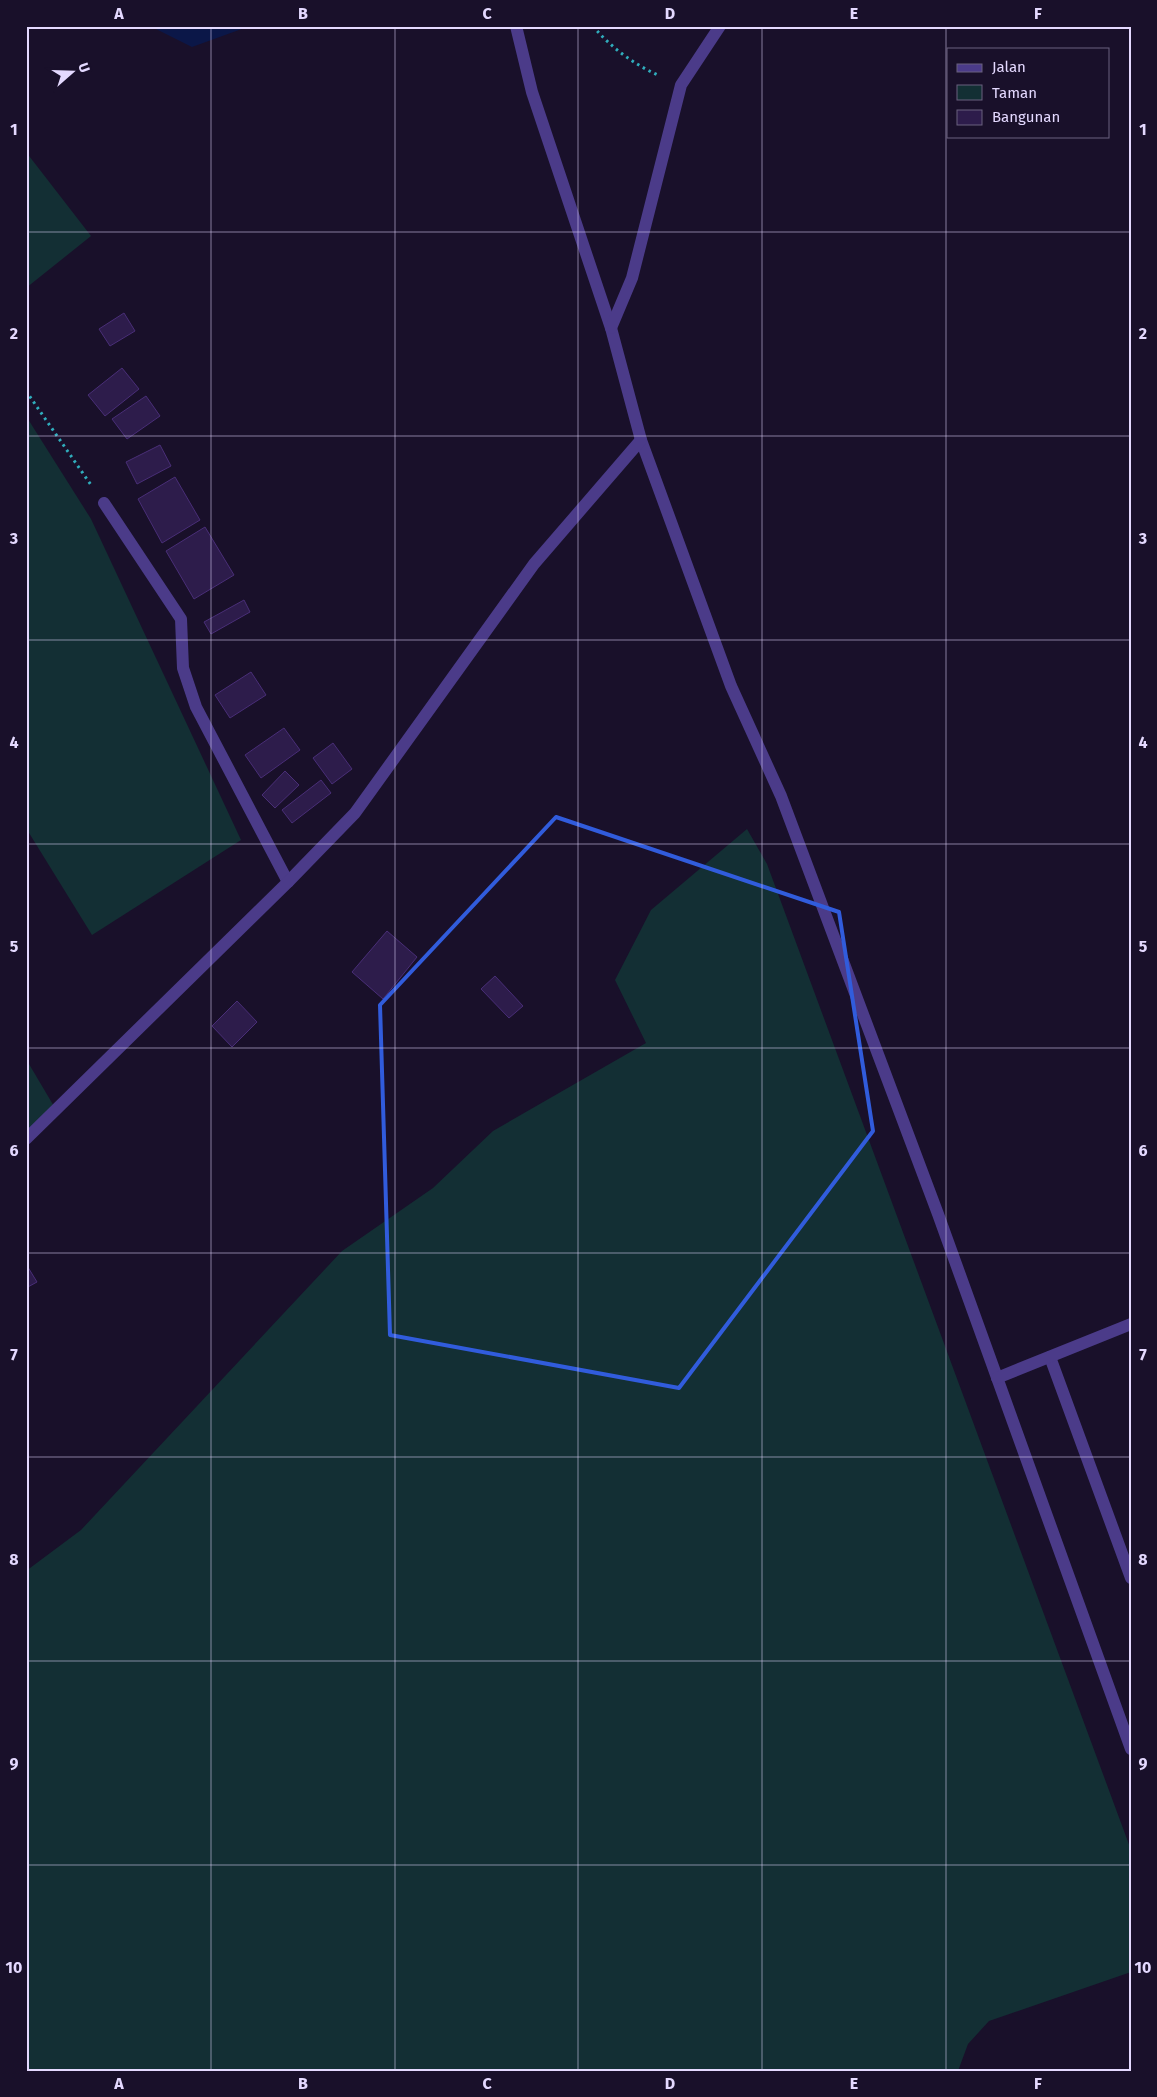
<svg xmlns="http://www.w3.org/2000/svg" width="1157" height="2097" viewBox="0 0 1157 2097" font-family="'Fira Sans',sans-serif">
<rect width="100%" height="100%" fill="#19102a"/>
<g fill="#132f34">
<path d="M26,152L91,236L26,288Z"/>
<path d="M26,416L91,519L241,840L92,935L26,828Z"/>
<path d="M747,829L767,864L1131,1850V1972L989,2021L968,2044L958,2071H26V1571L81,1530L342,1251L433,1188L493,1131L646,1043L615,980L651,910Z"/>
<path d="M26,1059L55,1108L26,1131Z"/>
</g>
<path fill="#0b1748" d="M150,26H250L192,47Z"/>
<g fill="#2d1c4b" stroke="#492e77">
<path d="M124,313L135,331L110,346L99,329Z"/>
<path d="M122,368L139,389L105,416L88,395Z"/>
<path d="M146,396L160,416L127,439L112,419Z"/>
<path d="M160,445L171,466L137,484L126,462Z"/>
<path d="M175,477L200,520L162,543L138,499Z"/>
<path d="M205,527L234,575L194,599L166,551Z"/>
<path d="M244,600L250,612L211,634L204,622Z"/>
<path d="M251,672L266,695L230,718L215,695Z"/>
<path d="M284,728L300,750L261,778L245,755Z"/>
<path d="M333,743L352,769L332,784L313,758Z"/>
<path d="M285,771L299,785L275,808L262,795Z"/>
<path d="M321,780L331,793L292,823L282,810Z"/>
<path d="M387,931L417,957L383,999L352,972Z"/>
<path d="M495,976L523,1006L509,1018L481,989Z"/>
<path d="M237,1001L257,1022L232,1047L212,1026Z"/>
<path d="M26,1264L37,1282L26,1288Z"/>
</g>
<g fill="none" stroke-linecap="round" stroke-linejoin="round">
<g stroke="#30adbc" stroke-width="3" stroke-dasharray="2.5 4" stroke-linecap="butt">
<path d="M593,26C611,48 635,65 660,76"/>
<path d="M26,391L91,485"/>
</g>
<path stroke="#4b3b89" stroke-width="12" d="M1050,1357L1131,1578"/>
<g stroke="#4b3b89" stroke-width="12">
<path d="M516,26L532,92L611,328L641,440L731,686L781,796L938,1214L1131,1749"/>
<path d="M611,328L632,278L681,85L720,26"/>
<path d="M104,503L181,619L183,668L196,707L288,882"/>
<path d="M26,1139L288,882L355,813L534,564L641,440"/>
<path d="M997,1378L1131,1324"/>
</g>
</g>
<path fill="none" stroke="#315cdc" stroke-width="4" stroke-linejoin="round" d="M556,817L839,912L873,1131L679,1388L390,1335L380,1005Z"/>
<path fill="none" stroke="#e4d9ff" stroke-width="1" stroke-opacity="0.55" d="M211,26V2071M395,26V2071M578,26V2071M762,26V2071M946,26V2071M26,232H1131M26,436H1131M26,640H1131M26,844H1131M26,1048H1131M26,1253H1131M26,1457H1131M26,1661H1131M26,1865H1131"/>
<rect width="1157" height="2097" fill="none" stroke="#19102a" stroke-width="55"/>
<rect x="947" y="48" width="162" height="90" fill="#19102a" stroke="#6a607f"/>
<rect x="957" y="64" width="25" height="8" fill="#4b3b89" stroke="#6a607f"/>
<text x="992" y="72" font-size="15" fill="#e4d9ff">Jalan</text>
<rect x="957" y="85" width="25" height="15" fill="#132f34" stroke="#6a607f"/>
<text x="992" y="98" font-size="15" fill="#e4d9ff">Taman</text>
<rect x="957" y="110" width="25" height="15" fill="#2d1c4b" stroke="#6a607f"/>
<text x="992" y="122" font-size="15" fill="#e4d9ff">Bangunan</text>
<g transform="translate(72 72) rotate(70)" stroke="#19102a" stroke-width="4" paint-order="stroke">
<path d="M0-4L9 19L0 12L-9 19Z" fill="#e4d9ff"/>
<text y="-8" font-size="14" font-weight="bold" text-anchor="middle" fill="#e4d9ff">U</text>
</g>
<rect x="28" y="28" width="1102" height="2042" fill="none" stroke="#e4d9ff" stroke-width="2"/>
<g font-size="16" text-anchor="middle" font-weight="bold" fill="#e4d9ff">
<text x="119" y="19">A</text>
<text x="303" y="19">B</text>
<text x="487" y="19">C</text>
<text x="670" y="19">D</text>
<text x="854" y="19">E</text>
<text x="1038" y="19">F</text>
<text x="14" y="135">1</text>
<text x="1143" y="135">1</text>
<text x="14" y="339">2</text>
<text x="1143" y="339">2</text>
<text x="14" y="544">3</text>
<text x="1143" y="544">3</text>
<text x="14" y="748">4</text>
<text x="1143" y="748">4</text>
<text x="14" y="952">5</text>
<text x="1143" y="952">5</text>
<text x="14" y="1156">6</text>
<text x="1143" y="1156">6</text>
<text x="14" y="1360">7</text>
<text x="1143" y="1360">7</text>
<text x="14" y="1565">8</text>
<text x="1143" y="1565">8</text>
<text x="14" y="1769">9</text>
<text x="1143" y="1769">9</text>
<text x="14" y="1973">10</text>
<text x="1143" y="1973">10</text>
<text x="119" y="2089">A</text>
<text x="303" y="2089">B</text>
<text x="487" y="2089">C</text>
<text x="670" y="2089">D</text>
<text x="854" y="2089">E</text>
<text x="1038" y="2089">F</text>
</g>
</svg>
